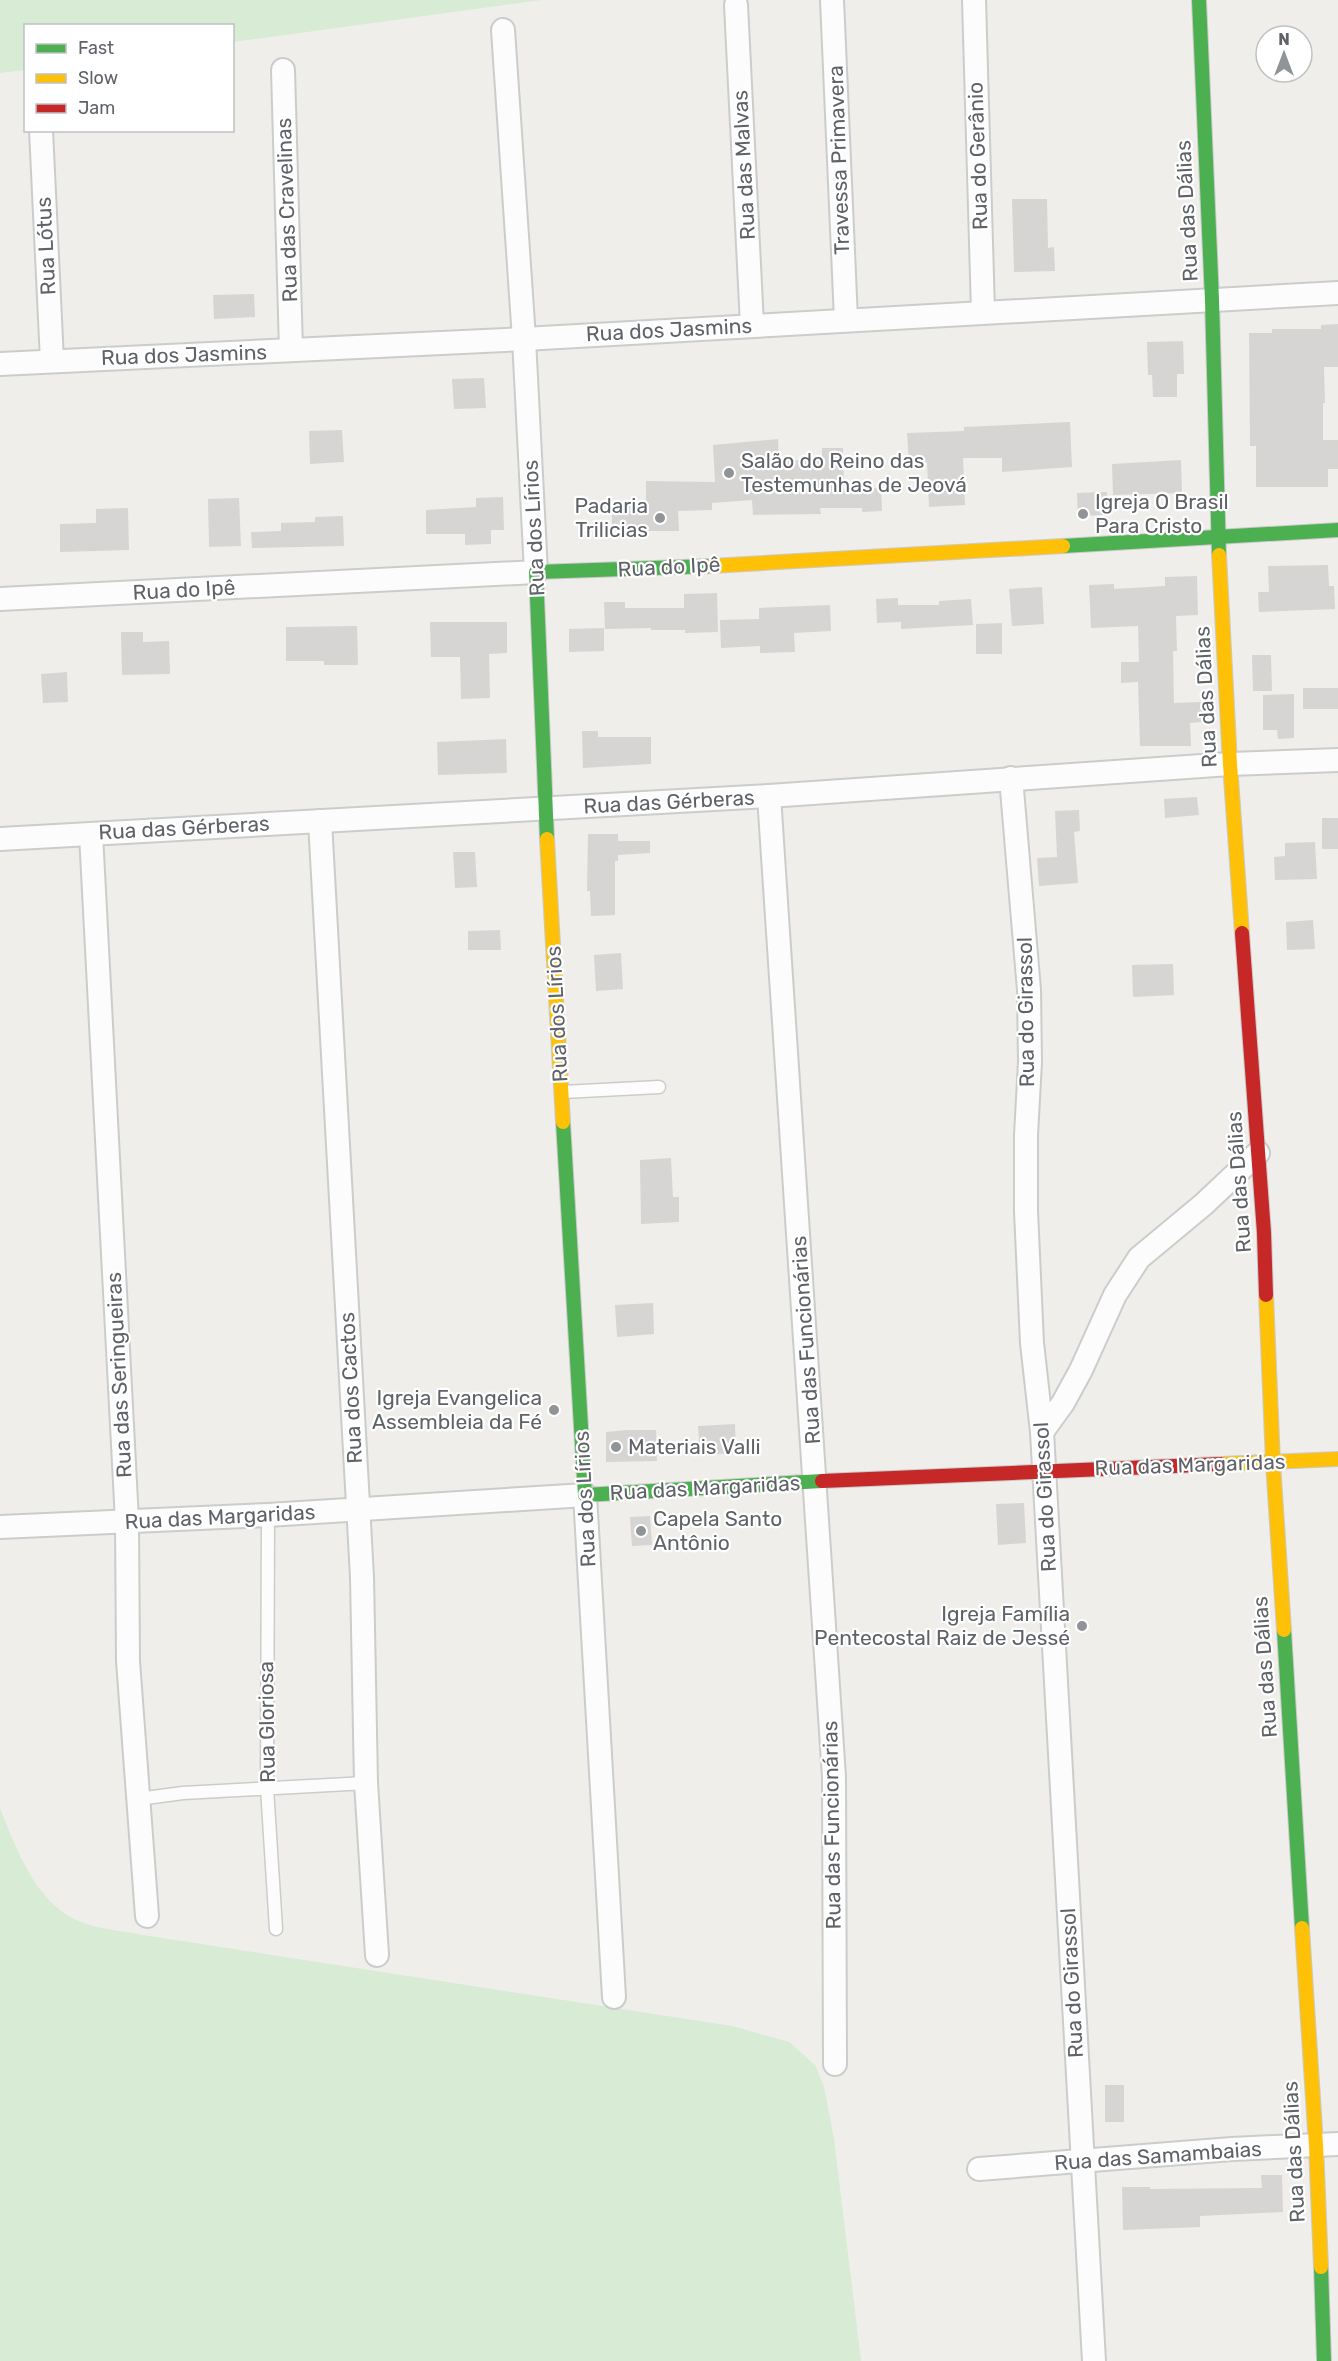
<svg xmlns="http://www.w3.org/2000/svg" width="1338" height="2361" viewBox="0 0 1338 2361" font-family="Rubik,sans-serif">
<rect width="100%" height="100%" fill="#efeeea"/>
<g fill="#d7ebd5">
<path d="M0,0H541L233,42L232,26H26L25,70L0,73Z"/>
<path d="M0,1808C14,1844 33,1894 67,1915C89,1929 119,1930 143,1935L732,2026L789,2042L815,2065L824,2087L834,2139L861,2361H0Z"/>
</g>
<g fill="#d6d5d3">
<path d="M1012,199H1047L1048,248L1054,247L1055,271L1014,272Z"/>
<path d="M254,294L255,317L214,319L213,295Z"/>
<path d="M1338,324V367H1324L1325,403H1323V440H1338V469H1328V487H1256V446H1250L1249,333H1272V329H1321V325Z"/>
<path d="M1183,341L1184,374H1177V397H1153L1152,375H1148L1147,342Z"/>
<path d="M484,378L486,408L454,409L452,379Z"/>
<path d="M1070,422L1072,467L1002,472V458H963L965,505L929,507L927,462L909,463L907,433L964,431V427Z"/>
<path d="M342,430L344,462L310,464L309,431Z"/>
<path d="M778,439L779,461L822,459V448H843L844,489L881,488L882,511L862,512V508H820L821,514L753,515L752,500L712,503V510L678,511L679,531H642V527H612V503L646,502V481L715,482L713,445Z"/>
<path d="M1181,460L1182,493L1113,495L1112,464Z"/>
<path d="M1107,492L1108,515L1078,516L1077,493Z"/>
<path d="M503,497L504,530H491V544L465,545V534H426V510L476,507V498Z"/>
<path d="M239,498L241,546L209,547L208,499Z"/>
<path d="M128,508L129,550L60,552V524L96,523V509Z"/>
<path d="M343,516L344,546L252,548L251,532L281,531V523L315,522V517Z"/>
<path d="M1328,565L1329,586H1334L1335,609L1259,612L1258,592H1269L1268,566Z"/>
<path d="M1197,576L1198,615L1176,616L1177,651H1173L1174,703L1202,702V722L1190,723L1191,746H1140L1138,682L1121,683V662H1139L1138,626L1091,628L1089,585L1114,584V589L1165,586V577Z"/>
<path d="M1042,587L1044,624L1012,626L1009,589Z"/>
<path d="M717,593L718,632L685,633V630H651V628L605,629L604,602H625V608H684V594Z"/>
<path d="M898,598V605H939V601L971,599L973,625L901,629V622L877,623L876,599Z"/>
<path d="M830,605L831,631L794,633L795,652L760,653V646L721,648L720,620L759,619V608Z"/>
<path d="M430,622H507V653L489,654L490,698L461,699L460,657H431Z"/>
<path d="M1002,623V654H976V624Z"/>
<path d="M357,626L358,665H324V661H286V627Z"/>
<path d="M604,628V651L569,652V629Z"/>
<path d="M121,632H143V642L169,641L170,674L122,675Z"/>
<path d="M1252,655H1271L1272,691H1253Z"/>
<path d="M67,672L68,702L43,703L41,674Z"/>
<rect x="1303" y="688" width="35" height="21"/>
<path d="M1294,694V738L1278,739L1277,730H1263V695Z"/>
<path d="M582,731H598V737H651V764L583,768Z"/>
<path d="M506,739L507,773L438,775L437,742Z"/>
<path d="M1197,797L1199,815L1165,818L1164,799Z"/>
<path d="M1079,810L1080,831L1074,832L1078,883L1039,886L1037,858L1057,857L1055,811Z"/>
<rect x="1322" y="818" width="16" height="31"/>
<path d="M588,834H618V841H650V853L618,855V861H615V915L591,916L590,891H587Z"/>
<path d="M1315,842L1317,879L1275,880L1274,857L1285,856V843Z"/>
<path d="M453,852H475L477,887L455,888Z"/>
<path d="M1313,920L1315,949L1287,950L1286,922Z"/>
<path d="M500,930L501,950H468V931Z"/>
<path d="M621,953L623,989L596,991L594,955Z"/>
<path d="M1173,964L1174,995L1133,997L1132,965Z"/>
<path d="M671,1158L673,1197H679V1222L641,1224L640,1160Z"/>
<path d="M653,1303L654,1334L617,1337L615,1305Z"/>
<path d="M735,1424L736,1453L700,1455L698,1426Z"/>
<path d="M627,1430H656L657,1461L606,1462V1432Z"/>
<path d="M1024,1503L1026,1543L998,1545L996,1504Z"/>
<path d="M650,1516L652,1545L632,1546L630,1517Z"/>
<rect x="1105" y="2085" width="19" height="37"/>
<path d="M1261,2175H1282L1283,2212L1200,2216V2227L1123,2230L1122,2187H1150V2189L1262,2188Z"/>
</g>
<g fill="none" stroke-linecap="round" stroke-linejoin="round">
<defs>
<g id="lane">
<path d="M563,1092L659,1087"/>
<path d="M268,1515L267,1788L276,1929"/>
<path d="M138,1799L183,1793L366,1783"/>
</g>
<g id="street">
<path d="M832,0L846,320"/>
<path d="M974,0L983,312"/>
<path d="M736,5L752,325"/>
<path d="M283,70L291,350"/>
<path d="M41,130L52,361"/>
<path d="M0,364L524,339L1338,293"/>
<path d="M0,599L536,572L524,339L503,30"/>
<path d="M1011,778L1029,990L1030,1062L1026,1135V1211L1032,1343L1042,1432L1094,2361"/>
<path d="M769,796L834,1777L835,2064"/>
<path d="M320,821L362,1577L366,1783L377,1955"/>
<path d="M91,834L127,1521L128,1661L147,1916"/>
<path d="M0,839L769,796L1230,764L1338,760"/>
<path d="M1042,1432L1063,1403L1081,1370L1115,1295L1139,1258L1204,1204L1258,1153"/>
<path d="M0,1527L268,1515L585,1495L614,1997"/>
<path d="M979,2169L1232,2149L1338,2144"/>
</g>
<g id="fast">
<path d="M1199,0L1212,300L1219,555"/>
<path d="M1063,546L1338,530"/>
<path d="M547,839L536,572L711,566"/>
<path d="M563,1122L585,1495L822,1481"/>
<path d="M1284,1630L1302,1928"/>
<path d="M1321,2267L1324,2361"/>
</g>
<g id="slow">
<path d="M1219,555L1230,764L1242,933"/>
<path d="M711,566L1063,546"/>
<path d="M547,839L563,1122"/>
<path d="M1266,1295L1273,1463L1284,1630"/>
<path d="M1221,1464L1338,1459"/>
<path d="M1302,1928L1316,2145L1321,2267"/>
</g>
<g id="jam">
<path d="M1242,933L1264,1233L1266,1295"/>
<path d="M822,1481L1221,1464"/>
</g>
</defs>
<use href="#lane" stroke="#cbcccc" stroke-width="15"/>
<use href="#street" stroke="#cbcccc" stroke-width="26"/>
<use href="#fast" stroke="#cacacb" stroke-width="16"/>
<use href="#slow" stroke="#cacacb" stroke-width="16"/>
<use href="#jam" stroke="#cacacb" stroke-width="16"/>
<use href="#lane" stroke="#fdfcfc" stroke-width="12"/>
<use href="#street" stroke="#fdfcfc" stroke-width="22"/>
<use href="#fast" stroke="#4caf50" stroke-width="14"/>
<use href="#slow" stroke="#ffc107" stroke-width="14"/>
<use href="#jam" stroke="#c62828" stroke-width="14"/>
</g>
<g fill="#919496" stroke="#fff" stroke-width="2">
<circle cx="729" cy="473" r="6"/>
<circle cx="1083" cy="514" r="6"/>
<circle cx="660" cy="518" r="6"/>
<circle cx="554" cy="1410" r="6"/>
<circle cx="616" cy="1447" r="6"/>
<circle cx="641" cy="1531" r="6"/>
<circle cx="1082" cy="1626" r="6"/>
</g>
<g text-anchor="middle" stroke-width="4.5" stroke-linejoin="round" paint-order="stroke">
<g font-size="21" fill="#5f6368" stroke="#fff">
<text transform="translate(978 156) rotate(-92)" y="7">Rua do Gerânio</text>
<text transform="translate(839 160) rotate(-92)" y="7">Travessa Primavera</text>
<text transform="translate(744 165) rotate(-93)" y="7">Rua das Malvas</text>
<text transform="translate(287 210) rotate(-92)" y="7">Rua das Cravelinas</text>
<text transform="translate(1187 211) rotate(-93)" y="7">Rua das Dálias</text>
<text transform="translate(46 246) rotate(-93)" y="7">Rua Lótus</text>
<text transform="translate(669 330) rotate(-3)" y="7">Rua dos Jasmins</text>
<text transform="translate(184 355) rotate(-2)" y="7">Rua dos Jasmins</text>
<text transform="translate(534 528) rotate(-93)" y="7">Rua dos Lírios</text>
<text transform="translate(669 567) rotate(-3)" y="7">Rua do Ipê</text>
<text transform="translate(184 590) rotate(-3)" y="7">Rua do Ipê</text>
<text transform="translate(1206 697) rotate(-93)" y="7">Rua das Dálias</text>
<text transform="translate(669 802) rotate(-3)" y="7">Rua das Gérberas</text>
<text transform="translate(184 828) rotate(-3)" y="7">Rua das Gérberas</text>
<text transform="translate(1026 1012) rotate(-91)" y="7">Rua do Girassol</text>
<text transform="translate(557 1014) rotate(-93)" y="7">Rua dos Lírios</text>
<text transform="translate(1239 1182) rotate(-94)" y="7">Rua das Dálias</text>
<text transform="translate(806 1340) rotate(-94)" y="7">Rua das Funcionárias</text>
<text transform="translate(119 1375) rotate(-93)" y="7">Rua das Seringueiras</text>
<text transform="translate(351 1388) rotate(-93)" y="7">Rua dos Cactos</text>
<text transform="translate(1190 1465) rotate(-2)" y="7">Rua das Margaridas</text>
<text transform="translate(705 1488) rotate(-3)" y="7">Rua das Margaridas</text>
<text transform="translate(1045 1497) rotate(-93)" y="7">Rua do Girassol</text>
<text transform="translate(585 1499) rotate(-93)" y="7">Rua dos Lírios</text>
<text transform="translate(220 1517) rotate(-3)" y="7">Rua das Margaridas</text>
<text transform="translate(1265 1667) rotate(-94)" y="7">Rua das Dálias</text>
<text transform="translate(267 1722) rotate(-91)" y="7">Rua Gloriosa</text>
<text transform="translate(832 1825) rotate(-91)" y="7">Rua das Funcionárias</text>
<text transform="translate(1072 1983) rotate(-93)" y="7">Rua do Girassol</text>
<text transform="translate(1294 2152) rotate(-93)" y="7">Rua das Dálias</text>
<text transform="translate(1158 2156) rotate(-4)" y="7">Rua das Samambaias</text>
</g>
<g font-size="21" fill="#5f6368" stroke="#fff" text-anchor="start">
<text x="741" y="468">Salão do Reino das<tspan x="741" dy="24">Testemunhas de Jeová</tspan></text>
<text x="1095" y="509">Igreja O Brasil<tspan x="1095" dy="24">Para Cristo</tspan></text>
<text x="648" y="513" text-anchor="end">Padaria<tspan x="648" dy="24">Trilicias</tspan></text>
<text x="542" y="1405" text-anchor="end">Igreja Evangelica<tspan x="542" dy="24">Assembleia da Fé</tspan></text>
<text x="628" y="1454">Materiais Valli</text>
<text x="653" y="1526">Capela Santo<tspan x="653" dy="24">Antônio</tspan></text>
<text x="1070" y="1621" text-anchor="end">Igreja Família<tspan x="1070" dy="24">Pentecostal Raiz de Jessé</tspan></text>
</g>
</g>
<rect x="24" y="24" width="210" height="108" fill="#ffffff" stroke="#bfc1c3" stroke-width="1.5"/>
<rect x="36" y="44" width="30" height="9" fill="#4caf50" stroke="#bfc1c3" stroke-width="1.5"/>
<text x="78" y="54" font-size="18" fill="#5f6368">Fast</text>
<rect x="36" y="74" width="30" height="9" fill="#ffc107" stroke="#bfc1c3" stroke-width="1.5"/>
<text x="78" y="84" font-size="18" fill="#5f6368">Slow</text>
<rect x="36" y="104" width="30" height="9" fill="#c62828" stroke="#bfc1c3" stroke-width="1.5"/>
<text x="78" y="114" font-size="18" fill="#5f6368">Jam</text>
<g transform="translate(1284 54)"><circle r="28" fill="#ffffff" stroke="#bfc1c3" stroke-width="1.5"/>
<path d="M0-4.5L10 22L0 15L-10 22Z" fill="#919496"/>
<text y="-9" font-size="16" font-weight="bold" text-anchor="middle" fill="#5f6368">N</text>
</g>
</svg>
